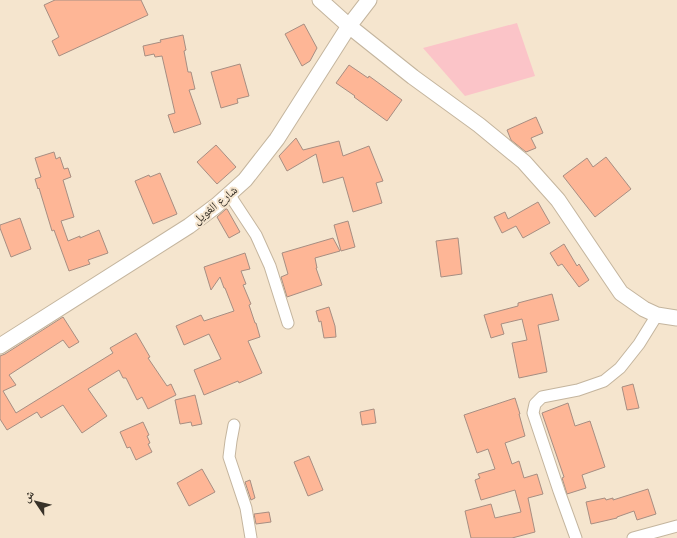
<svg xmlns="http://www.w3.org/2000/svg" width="677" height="538" viewBox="0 0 677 538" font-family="Arial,'Noto Naskh Arabic',sans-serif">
<rect width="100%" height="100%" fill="#f5e5ce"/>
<path fill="#fbc4c8" d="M517,23L535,76L465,96L423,48Z"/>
<g fill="#feb696" stroke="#a78e82">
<path d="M55,0H141L148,15L59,56L52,41L59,37L44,5Z"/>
<path d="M304,24L317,48L310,61L302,66L285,34Z"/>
<path d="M183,35L186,50L184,51L188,72H191L195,89L189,90L201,124L174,133L168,115L175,113L162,56L155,57L154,54L145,56L143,46L161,42L160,40Z"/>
<path d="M240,64L249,96L237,99L238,103L221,108L211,72Z"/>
<path d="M349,65L368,78L369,76L402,100L387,121L354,97L355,96L336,83Z"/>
<path d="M536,117L543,133L531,138L536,148L526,152L511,140L507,130Z"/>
<path d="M296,138L303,150L339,141L343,156L369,146L383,181L376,183L382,203L353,212L343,177L323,183L316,154L287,171L279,156Z"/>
<path d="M216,145L236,167L217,184L197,162Z"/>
<path d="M54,152L56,159L60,157L64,169L68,168L71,177L63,180L74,217L61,221L68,241L80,236V238L99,230L108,253L88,260L90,264L69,271L54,230L52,231L39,188L38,189L35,179L41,177L35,158Z"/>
<path d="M606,157L631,189L595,217L563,176L587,158L593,167Z"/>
<path d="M160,173L177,214L153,224L135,181L149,175L150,177Z"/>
<path d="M538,202L550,223L523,238L516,226L502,233L494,217L505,212L508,219Z"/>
<path d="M226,209H227L240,232L229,238L217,217Z"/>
<path d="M20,218L31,249L11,257L0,228V225Z"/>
<path d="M348,221L355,247L341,251L334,225Z"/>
<path d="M333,238L340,251L315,258L317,268H316L322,285L287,297L281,277L288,274L282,253Z"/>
<path d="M458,238L462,274L441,277L436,241Z"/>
<path d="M564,244L577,266L579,264L589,280L579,287L562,264L558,266L550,253Z"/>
<path d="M245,253L250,269L241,271L246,284L243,285L251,304L249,305L255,323H256L260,337L248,341L262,373L239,383L238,381L204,395L194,370L221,359L209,334L184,345L176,326L201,315L204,321L234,311L225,288H224L220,277L211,290L204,267Z"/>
<path d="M552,294L559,320L538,325L547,372L519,378L512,343L527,340L522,319L501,324L504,334L491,338L484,315L518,306V303Z"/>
<path d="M329,307L335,326L336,337L324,338L321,321L319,322L316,311Z"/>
<path d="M63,317L79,342L69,348L63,340L9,375L16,385L3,391L16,413L113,353L110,348L136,333L150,357L148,358L167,386L171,384L176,395L148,409L142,397L137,400L126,378H123L119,370L88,389L107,416L82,433L63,405L41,418L37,412L7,430L0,419V356L5,354Z"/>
<path d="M633,384L639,408L627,410L622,387Z"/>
<path d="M195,395L202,424L192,426L191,422L180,424L175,400Z"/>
<path d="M515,398L520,414H519L525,436L505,443L512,464L519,461L524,478L537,474L543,494L528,498L535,532L512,538H471L465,511L491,504L495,518L521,512L515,490L481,500L475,480L480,478L478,474L495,469L488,449L477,453L464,415Z"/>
<path d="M568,403L575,426L590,421L605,467L582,475L586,488L567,494L562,478L564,477L542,413Z"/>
<path d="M374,409L376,423L362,425L360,412Z"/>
<path d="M143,422L149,435L147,436L150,443L148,444L152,452L136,460L130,447L127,448L120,432Z"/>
<path d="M309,456L323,490L308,496L294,462Z"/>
<path d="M202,469L215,492L189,506L177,483Z"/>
<path d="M250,480L255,498L251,500L245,482Z"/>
<path d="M648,489L656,514L637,520L634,511L617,517V518L591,524L586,502L605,498L606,500L613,498V500Z"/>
<path d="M269,512L271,522L256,524L254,514Z"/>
</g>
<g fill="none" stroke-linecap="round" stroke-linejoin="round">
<defs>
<g id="street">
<path d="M229,194L256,235L270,266L288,323"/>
<path d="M234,425L231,441L229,457L246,508L251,538"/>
<path d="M576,538L559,491L533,413L535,404L542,397L578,390L604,381L620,368L639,344L657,315"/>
<path d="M633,538L677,526"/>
</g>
<g id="secondary">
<path d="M320,0L349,26L413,77L479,125L524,162L558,200L621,293L644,309L657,315L677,318"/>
<path d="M0,346L189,226L217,205L245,180L277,139L349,26L369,0"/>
</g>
</defs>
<use href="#street" stroke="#c4b59e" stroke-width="13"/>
<use href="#secondary" stroke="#c4b59e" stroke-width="17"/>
<use href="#street" stroke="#fff" stroke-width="11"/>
<use href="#secondary" stroke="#fff" stroke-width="15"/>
</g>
<g text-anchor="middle" stroke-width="4" stroke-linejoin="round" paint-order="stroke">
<g font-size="12" fill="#383229" stroke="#f5e5ce">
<text transform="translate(215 205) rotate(-39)" y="4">شارع الغويل</text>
</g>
</g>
<g transform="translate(36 502) rotate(305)" stroke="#f5e5ce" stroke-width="3" paint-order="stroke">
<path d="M0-3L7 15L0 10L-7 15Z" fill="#383229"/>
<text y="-6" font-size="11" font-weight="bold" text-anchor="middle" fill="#383229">ش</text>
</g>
</svg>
